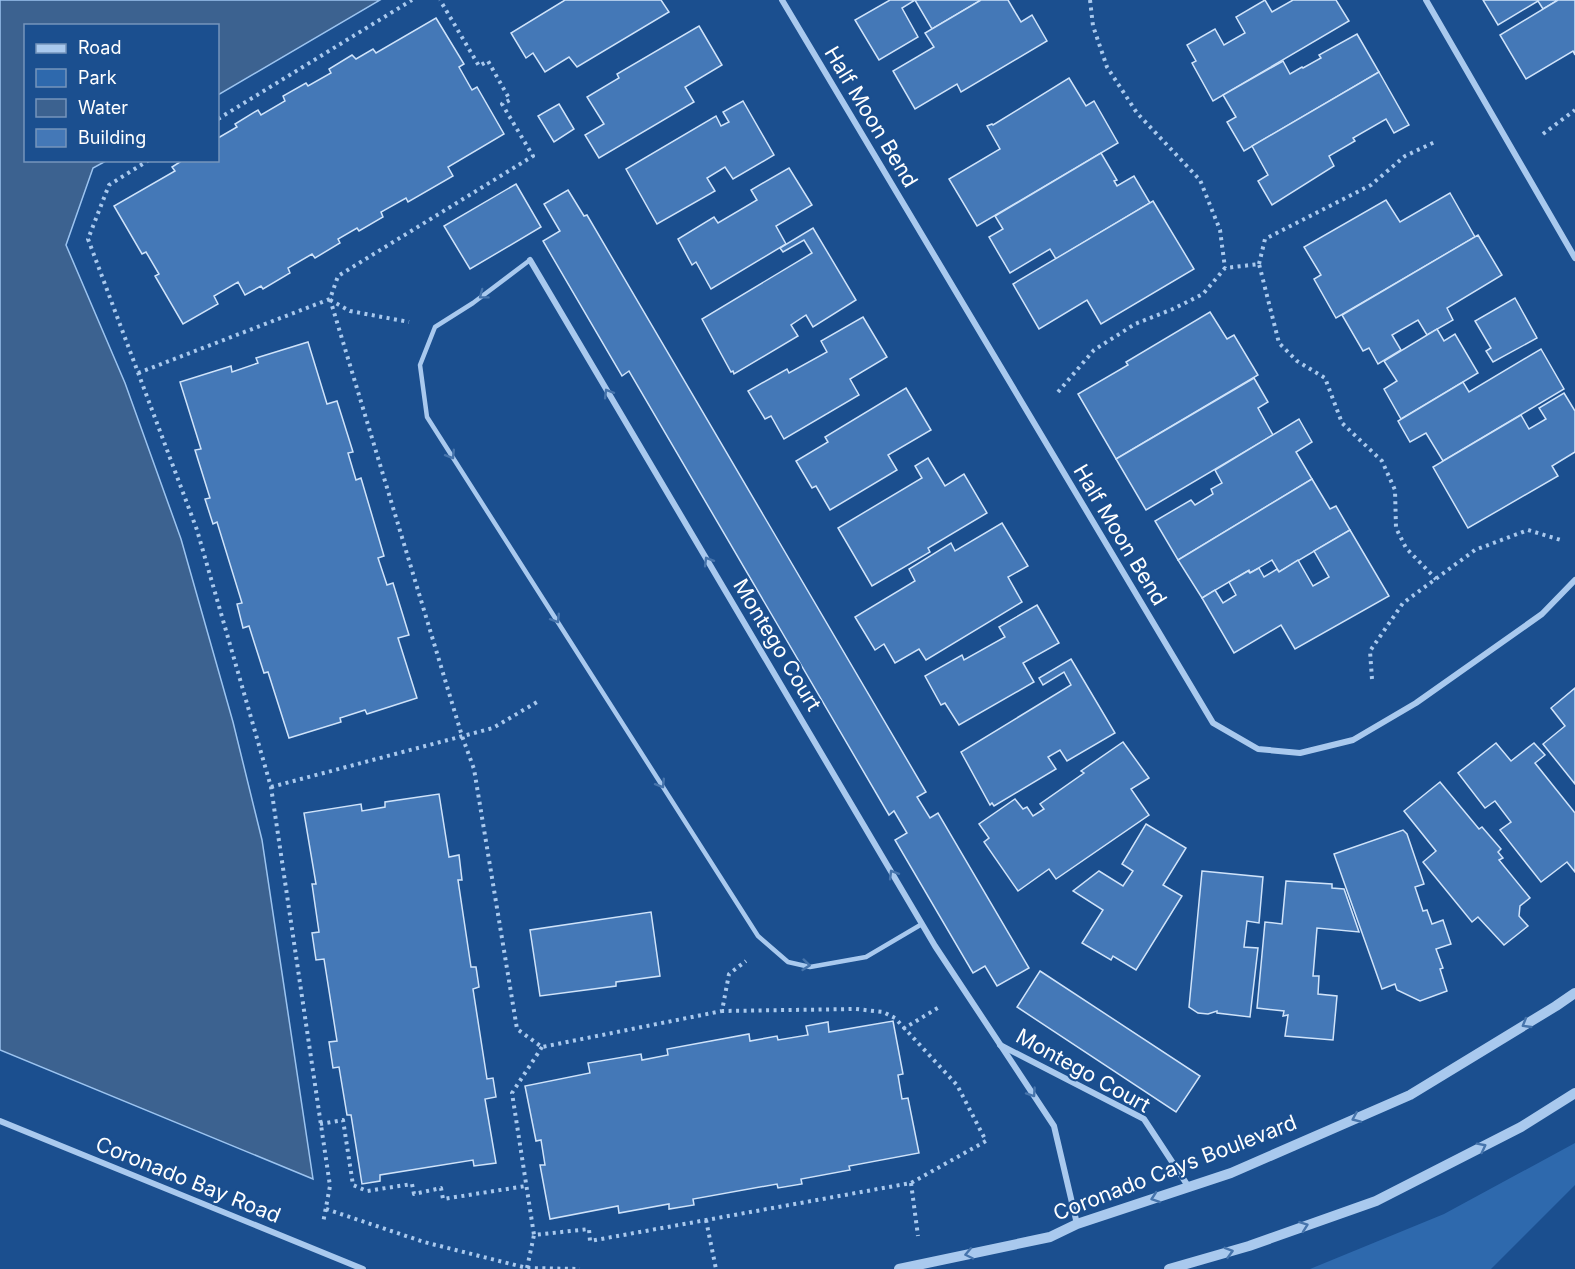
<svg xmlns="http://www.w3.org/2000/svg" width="1575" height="1269" viewBox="0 0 1575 1269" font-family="Inter,sans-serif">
<rect width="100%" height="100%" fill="#1b4f8f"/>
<path fill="#2e69ad" d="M1575,1143V1185L1491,1269H1310L1444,1214Z"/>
<path fill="#3c6290" stroke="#9cc4f0" stroke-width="1.5" d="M0,0H380L218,95V26H26V160L106,161L93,168L66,245L125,383L181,539L233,722L262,840L313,1179L0,1050Z"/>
<g fill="#4478b7" stroke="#cfe3fa" stroke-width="1.5">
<path d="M565,0H661L669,12L577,67L569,57L545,72L533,53L526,58L511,33Z"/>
<path d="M890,0H981L932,29L915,0L902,8L918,37L879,60L855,20Z"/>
<path d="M981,0H1008L1021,22L1032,15L1047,41L961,92L957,84L915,109L893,71L934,47L925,33Z"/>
<path d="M1265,0L1272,12L1293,0H1336L1349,21L1213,101L1192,63L1196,61L1187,45L1215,29L1224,45L1245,33L1236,17Z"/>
<path d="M1483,0H1558L1543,9L1538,1L1498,25Z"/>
<path d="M1558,0H1575V55L1573,51L1526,79L1500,35Z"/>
<path d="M436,18L464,64L459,67L472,90L477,87L504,134L448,167L453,176L408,202L406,198L381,212L383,217L359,231L357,228L338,239L340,243L315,258L312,254L288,268L290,273L263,289L261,286L245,295L238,282L214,296L218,304L183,324L155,276L159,274L146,252L142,254L114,206L175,171L172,167L183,160H218V138L237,127L235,124L258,110L261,115L285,101L283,96L306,83L308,86L331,73L329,69L352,55L356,59L373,49L376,53Z"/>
<path d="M699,26L722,65L685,87L694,102L599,158L585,135L604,124L587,97L619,78L617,74Z"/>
<path d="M1357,34L1379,72L1244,151L1227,122L1236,117L1223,95L1283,61L1290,74L1302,67L1303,68L1321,58L1319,55Z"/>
<path d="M1379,72L1409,125L1394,133L1386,119L1353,138L1355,141L1329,156L1334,166L1272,205L1258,181L1268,175L1252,146Z"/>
<path d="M1069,78L1086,106L1094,101L1118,143L977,226L949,179L1000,149L987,126L992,124L993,125Z"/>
<path d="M743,101L774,155L733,179L725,167L707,178L715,191L657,224L626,169L716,116L721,126L729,122L723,112Z"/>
<path d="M559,104L574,129L554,142L538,116Z"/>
<path d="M1101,153L1117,180L1114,181L1117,186L1134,176L1150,203L1056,259L1050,249L1010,273L989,237L1003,229L995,216Z"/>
<path d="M789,168L812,205L776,226L786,244L711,289L696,262L692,265L678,239L714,217L718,223L757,200L751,190Z"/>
<path d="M516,184L541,227L470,269L444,226Z"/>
<path d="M568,190L584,216L587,215L926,792L917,797L930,818L938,813L1029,968L997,986L985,966L973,973L895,840L907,833L894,811L889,815L629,371L622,376L543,241L560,231L544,204Z"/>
<path d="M1450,193L1475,237L1336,318L1314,279L1321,275L1304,247L1386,200L1400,222Z"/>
<path d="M1153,201L1194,269L1101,324L1087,300L1039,329L1013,284Z"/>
<path d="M813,228L856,300L813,327L806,315L791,325L798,336L734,374L733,371L731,372L702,319L812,253L804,240L783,252L780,248Z"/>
<path d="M1478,235L1502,275L1447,308L1453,320L1427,335L1418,320L1392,335L1401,350L1378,364L1369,348L1363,351L1342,315Z"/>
<path d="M1515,298L1537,338L1493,362L1486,351L1491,348L1475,321Z"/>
<path d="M1210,312L1227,339L1234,335L1258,375L1116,459L1078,394L1128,365L1126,362Z"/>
<path d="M863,317L887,357L850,379L859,395L784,439L771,416L765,419L748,391L787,369L789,373L827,352L821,341Z"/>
<path d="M1437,329L1444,341L1455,334L1478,373L1401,419L1384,389L1397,381L1384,361Z"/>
<path d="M308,342L327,404L337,401L353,452L348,453L356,480L361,478L384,556L378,558L387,585L393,583L409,635L398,638L417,698L367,714L365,710L340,718L341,722L289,738L268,672L264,673L249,626L243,628L237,604L242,603L217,522L213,524L205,499L210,498L195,450L201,449L180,382L231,366L232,372L258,363L256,358Z"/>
<path d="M1541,349L1564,389L1443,461L1426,433L1410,442L1398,421L1463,382L1469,392Z"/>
<path d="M1254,378L1268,402L1258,408L1273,435L1146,510L1116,459Z"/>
<path d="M906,388L931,430L888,455L897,470L830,510L816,486L812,488L796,461L828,442L825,437Z"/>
<path d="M1564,393L1575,411V452L1552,466L1558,476L1468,528L1433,467L1521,415L1529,429L1546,419L1539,408Z"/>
<path d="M1299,419L1312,442L1296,452L1312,479L1178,560L1155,521L1191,500L1195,505L1213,494L1211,489L1222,483L1215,470Z"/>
<path d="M928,458L945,486L964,474L987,513L928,548L930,552L872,586L838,528L922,478L915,466Z"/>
<path d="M1312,479L1330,509L1336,506L1350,530L1279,572L1272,560L1250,573L1249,570L1202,598L1178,560Z"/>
<path d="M1002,523L1028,566L1008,577L1022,602L926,660L919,649L895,663L884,644L875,650L855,617L915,581L909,569L951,543L955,551Z"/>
<path d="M1350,530L1389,596L1295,649L1281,625L1234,653L1202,598L1215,590L1223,603L1236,595L1229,582L1248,571L1250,573L1259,568L1264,577L1277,569L1279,572L1298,560L1313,586L1329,577L1314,551Z"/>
<path d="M1037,605L1059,643L1023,663L1034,682L959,725L945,703L941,705L925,676L962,655L964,660L1005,637L999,627Z"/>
<path d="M1071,659L1115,733L1067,761L1060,750L1048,757L1056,769L994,806L992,803L990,805L961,752L1071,685L1064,672L1043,685L1039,678Z"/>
<path d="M1575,688V784L1543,744L1565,726L1551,708Z"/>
<path d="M1123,742L1149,778L1131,789L1149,815L1056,879L1049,869L1018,891L984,842L989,838L979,824L1015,799L1023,809L1027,807L1033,816L1044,809L1040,804L1084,773L1081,771Z"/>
<path d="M1496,743L1511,761L1534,743L1545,755L1535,763L1575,813V872L1567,862L1541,882L1500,830L1511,822L1495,801L1485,808L1458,773Z"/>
<path d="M1440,782L1479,829L1482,827L1501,849L1498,852L1503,858L1499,860L1530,898L1520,906L1519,916L1528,926L1504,945L1478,917L1472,922L1423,862L1436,851L1404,811Z"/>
<path d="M439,794L449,857L459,855L462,880H458L471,967H476L479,987L473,989L487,1079L493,1078L496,1097L485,1099L496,1163L474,1166L473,1160L380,1175V1181L362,1184L351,1115H347L339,1067L333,1068L329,1042L337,1041L324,959L316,960L312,933L319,932L312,884H316L304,813L361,804L362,811L385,807V802Z"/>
<path d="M1146,824L1186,848L1163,885L1182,896L1136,970L1113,956L1111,960L1082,943L1103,910L1073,891L1099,871L1123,886L1133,871L1122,864Z"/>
<path d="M1403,830L1407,834L1424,884L1415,887L1423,911L1427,910L1432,924L1443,920L1451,944L1436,949L1443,968L1440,969L1447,991L1420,1001L1397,990L1395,984L1382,989L1334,854Z"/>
<path d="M1202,871L1263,877L1259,923L1247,921L1244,947L1258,948L1250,1017L1217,1013V1011L1208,1014L1198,1013L1189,1007Z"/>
<path d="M1286,881L1332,884V888L1344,889L1359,932L1317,928L1313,976H1319L1318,994L1337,996L1333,1040L1285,1036L1288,1015L1283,1016L1284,1011L1257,1008L1265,922L1282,924Z"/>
<path d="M651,912L660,976L616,982V986L540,996L530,930Z"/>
<path d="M1040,971L1200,1076L1176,1112L1017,1007Z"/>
<path d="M893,1021L903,1074L898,1075L902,1099L908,1098L919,1153L849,1166L850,1170L801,1179L802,1184L778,1188L777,1184L693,1199L694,1205L669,1209V1204L619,1213L618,1206L550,1219L540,1165H545L541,1140L536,1141L525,1086L590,1073L588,1063L641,1054L642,1060L668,1055L667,1049L749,1034L750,1041L777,1036L778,1040L808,1035L806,1026L828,1022L829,1032Z"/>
</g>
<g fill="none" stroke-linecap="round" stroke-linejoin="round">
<g stroke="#a9c9ee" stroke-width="4" stroke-dasharray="3 4.5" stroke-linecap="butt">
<path d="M1090,0L1093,26L1107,67L1137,113L1200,180L1220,230L1225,268"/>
<path d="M218,119L412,0"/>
<path d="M1543,134L1575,110"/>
<path d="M149,160L109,185L88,239L197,530L271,787L330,1186L323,1223"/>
<path d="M1259,264L1265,239L1371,185L1405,156L1437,141"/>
<path d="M330,299L462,736L474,769L517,1029L542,1047L722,1011L729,974L746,961"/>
<path d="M330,300L350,311L409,322"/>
<path d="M138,373L330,299L338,276L533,156L502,104L510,100L488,61L479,66L440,0"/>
<path d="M1058,392L1094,350L1135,324L1173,309L1203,294L1225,268L1259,264L1279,343L1297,361L1325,378L1342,423L1382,461L1395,490L1396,528L1406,548L1436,579"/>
<path d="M1372,679L1370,651L1403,603L1475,550L1528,530L1564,541"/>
<path d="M271,787L493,728L537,702"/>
<path d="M903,1029L941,1006"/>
<path d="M542,1047L512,1093L534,1235L589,1229L590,1241L911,1183L986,1141L957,1085L895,1018L883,1012L856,1009L722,1011"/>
<path d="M320,1124L343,1120L353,1185L367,1191L412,1184L414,1194L441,1188L443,1199L526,1186"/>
<path d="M911,1183L918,1236"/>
<path d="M326,1209L424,1242L527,1268L580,1269"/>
<path d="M706,1220L716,1269"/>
<path d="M527,1268L534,1235"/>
</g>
<path stroke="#a9c9ee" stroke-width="4.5" d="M530,260L473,303L435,327L420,365L427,417L758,936L788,962L810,967L866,957L922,924"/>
<g stroke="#a9c9ee" stroke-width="6">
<path d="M782,0L1213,723L1258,749L1300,753L1353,740L1416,703L1542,614L1575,580"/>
<path d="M1426,0L1575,258"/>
<path d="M530,260L935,946L1054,1126L1077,1224"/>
<path d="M1000,1045L1144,1119L1188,1186"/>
<path d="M0,1121L363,1269"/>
</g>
<g stroke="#a9c9ee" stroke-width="10">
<path d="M899,1269L1050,1237L1077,1224L1231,1173L1410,1095L1556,1006L1575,993"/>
<path d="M1169,1269L1249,1246L1376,1201L1521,1127L1575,1093"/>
</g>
</g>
<defs><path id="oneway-chevron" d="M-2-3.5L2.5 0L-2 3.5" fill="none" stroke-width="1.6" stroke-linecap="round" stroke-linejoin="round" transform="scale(1.5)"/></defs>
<g stroke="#4674ac">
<use href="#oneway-chevron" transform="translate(483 295) rotate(143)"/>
<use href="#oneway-chevron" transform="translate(608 393) rotate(-121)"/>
<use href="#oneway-chevron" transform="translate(451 455) rotate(58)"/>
<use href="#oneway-chevron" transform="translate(708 561) rotate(-121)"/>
<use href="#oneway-chevron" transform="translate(556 619) rotate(58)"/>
<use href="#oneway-chevron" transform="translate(661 784) rotate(58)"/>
<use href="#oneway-chevron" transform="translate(893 874) rotate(-121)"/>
<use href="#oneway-chevron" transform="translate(806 965) rotate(6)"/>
<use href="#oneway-chevron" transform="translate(1526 1024) rotate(149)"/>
<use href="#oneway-chevron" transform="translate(1032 1093) rotate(56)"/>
<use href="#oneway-chevron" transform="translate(1356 1118) rotate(157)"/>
<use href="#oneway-chevron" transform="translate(1482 1147) rotate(-27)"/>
<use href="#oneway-chevron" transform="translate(1155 1198) rotate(161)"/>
<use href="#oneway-chevron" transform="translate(1304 1226) rotate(-20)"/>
<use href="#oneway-chevron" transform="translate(1229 1252) rotate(-16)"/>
<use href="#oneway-chevron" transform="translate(969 1254) rotate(168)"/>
</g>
<g text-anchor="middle" stroke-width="4.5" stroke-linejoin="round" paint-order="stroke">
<g font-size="21" fill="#fff" stroke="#1b4f8f">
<text transform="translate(871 117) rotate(59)" y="7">Half Moon Bend</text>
<text transform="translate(1120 535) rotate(59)" y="7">Half Moon Bend</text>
<text transform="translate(777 645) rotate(59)" y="7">Montego Court</text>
<text transform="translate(1083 1071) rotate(29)" y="7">Montego Court</text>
<text transform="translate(1175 1168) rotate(-21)" y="7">Coronado Cays Boulevard</text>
<text transform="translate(188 1180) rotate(22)" y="7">Coronado Bay Road</text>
</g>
</g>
<rect x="24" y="24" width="195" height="138" fill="#1b4f8f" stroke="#7695bc" stroke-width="1.5"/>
<rect x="36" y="44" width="30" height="9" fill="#a9c9ee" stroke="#7695bc" stroke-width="1.5"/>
<text x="78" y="54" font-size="18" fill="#ffffff">Road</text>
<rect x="36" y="69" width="30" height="18" fill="#2e69ad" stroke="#7695bc" stroke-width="1.5"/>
<text x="78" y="84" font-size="18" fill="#ffffff">Park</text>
<rect x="36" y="99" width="30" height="18" fill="#3c6290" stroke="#7695bc" stroke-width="1.5"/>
<text x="78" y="114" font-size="18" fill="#ffffff">Water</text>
<rect x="36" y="129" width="30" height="18" fill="#4478b7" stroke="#7695bc" stroke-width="1.5"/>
<text x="78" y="144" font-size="18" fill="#ffffff">Building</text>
</svg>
